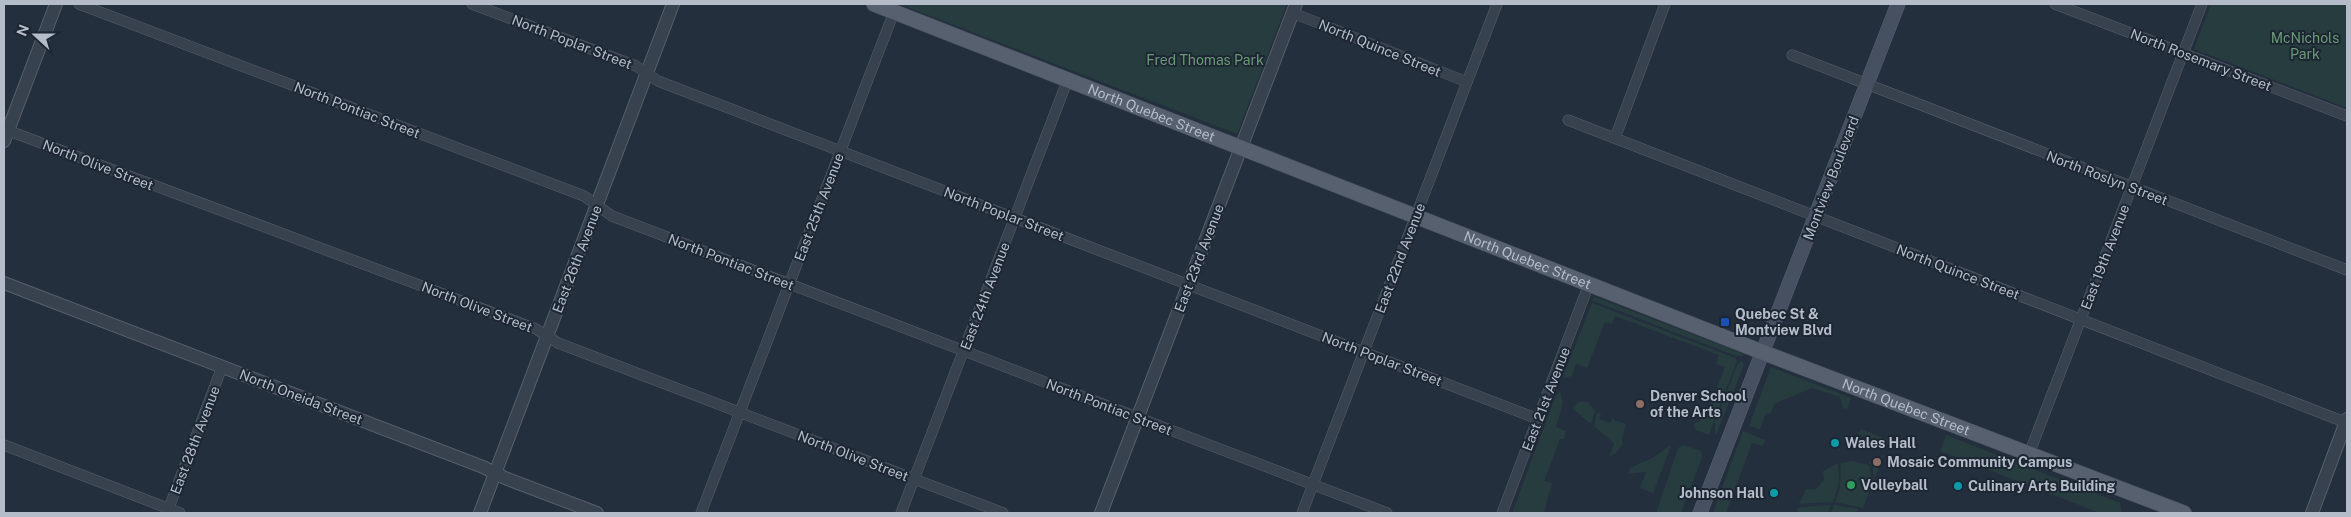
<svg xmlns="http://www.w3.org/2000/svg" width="2351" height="517" viewBox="0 0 2351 517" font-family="'Public Sans',sans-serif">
<rect width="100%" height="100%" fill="#242f3e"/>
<g fill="#263c3f">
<path d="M899,4H1287L1237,134Z"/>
<path d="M2211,4H2347V108L2194,49Z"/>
<path d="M1595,297L1744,354L1742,356H1736L1591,300Z"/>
<path d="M1592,303L1735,358L1737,361L1709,435L1696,430L1693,424L1700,421L1701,418L1705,419L1725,367L1716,364L1719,355L1615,316L1612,324L1605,322L1587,368L1576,364L1572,376L1565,378L1564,374Z"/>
<path d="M1742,361L1744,365L1717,433L1715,435V422L1738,363Z"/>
<path d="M1771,367L1851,398L1847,409L1843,408L1840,397L1812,388L1774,404L1771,413L1766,414L1760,429L1749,426Z"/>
<path d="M1560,392L1563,403L1556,427L1566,431L1564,439H1560L1544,481L1552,483L1544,513H1512L1556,395Z"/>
<path d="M1579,402H1588L1595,411L1591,424L1572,408Z"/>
<path d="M1597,413L1601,414L1599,419L1610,423L1613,418L1616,421L1626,424L1622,438L1623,444L1616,453L1609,457L1614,443L1594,426Z"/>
<path d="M1861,429L1889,440L1887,446L1858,434Z"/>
<path d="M1743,431L1765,440L1763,446L1752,443L1726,513H1713Z"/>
<path d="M1946,435L2120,503L2122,513H2100L1940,451Z"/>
<path d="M1683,445L1701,451L1702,457L1681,513H1656L1678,448Z"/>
<path d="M1669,446H1671L1653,493L1640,488L1646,472L1628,474L1630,468L1654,457Z"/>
<path d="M1884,455L1875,477L1873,474V467L1869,462Z"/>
<path d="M1852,461L1869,465L1871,475L1874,479L1863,508L1835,502L1840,488L1841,463Z"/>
<path d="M1838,463L1839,483L1833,502L1799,504L1806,489L1815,490L1824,480L1823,471Z"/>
<path d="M1831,505L1828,513H1797V509L1801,507Z"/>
<path d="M1834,505L1858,509L1856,513H1831Z"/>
</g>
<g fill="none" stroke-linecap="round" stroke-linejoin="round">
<defs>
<g id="minor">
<path d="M79,4L584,196L612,216L1387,513"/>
<path d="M472,4L636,66L658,81L1538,419"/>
<path d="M2055,4L2347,116"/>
<path d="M1293,13L1467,82"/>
<path d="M1792,55L2347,270"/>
<path d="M1568,120L2347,423"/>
<path d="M4,129L536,329L558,343L1003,513"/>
<path d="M1615,138L1665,4"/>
<path d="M4,445L180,513"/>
<path d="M2029,454L2202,4"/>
<path d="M167,513L222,367"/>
<path d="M701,513L894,12"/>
<path d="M901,513L1068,79"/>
<path d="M1302,513L1497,4"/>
<path d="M1502,513L1589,284"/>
</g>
<g id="tertiary">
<path d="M4,141L56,4"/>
<path d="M4,283L483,467L505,478L597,513"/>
<path d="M480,513L673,4"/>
<path d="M1101,513L1296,4"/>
<path d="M2312,513L2347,419"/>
</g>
<path id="secondary" d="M1700,513L1898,4"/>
<g id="primary">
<path id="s1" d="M874,4L1762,352L2184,513"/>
</g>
</defs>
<use href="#minor" stroke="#565f6c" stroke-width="11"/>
<use href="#tertiary" stroke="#565f6c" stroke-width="14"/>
<use href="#secondary" stroke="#565f6c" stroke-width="15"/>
<use href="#primary" stroke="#414a57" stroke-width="16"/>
<use href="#minor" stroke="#38414e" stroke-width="10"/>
<use href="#tertiary" stroke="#38414e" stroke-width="12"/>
<use href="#secondary" stroke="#465061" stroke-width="14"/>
<use href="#primary" stroke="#56606e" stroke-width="15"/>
</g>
<rect fill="#1a4fb4" stroke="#1d2633" stroke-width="2" x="1720" y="317" width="10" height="10" rx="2.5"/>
<g fill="#8d6e63" stroke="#1d2633" stroke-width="2">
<circle cx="1640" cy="404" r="5"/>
<circle cx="1877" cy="462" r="5"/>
</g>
<g fill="#0f9aa8" stroke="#1d2633" stroke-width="2">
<circle cx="1835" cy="443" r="5"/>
<circle cx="1958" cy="486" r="5"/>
<circle cx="1774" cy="493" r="5"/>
</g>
<circle fill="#2e9e5b" stroke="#1d2633" stroke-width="2" cx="1851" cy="485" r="5"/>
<g text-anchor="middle" stroke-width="4" stroke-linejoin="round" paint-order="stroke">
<g font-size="14" fill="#6b9a76" stroke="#1d2633">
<text x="2305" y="43">McNichols<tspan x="2305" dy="16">Park</tspan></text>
<text x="1205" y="65">Fred Thomas Park</text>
</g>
<g font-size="14" fill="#b4bcc9" stroke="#1d2633">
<text transform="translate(572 42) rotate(21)" y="5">North Poplar Street</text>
<text transform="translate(1380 48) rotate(22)" y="5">North Quince Street</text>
<text transform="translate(2201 60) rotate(21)" y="5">North Rosemary Street</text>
<text transform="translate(357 110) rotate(21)" y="5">North Pontiac Street</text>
<text dy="5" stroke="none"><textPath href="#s1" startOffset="298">North Quebec Street</textPath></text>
<text transform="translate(98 165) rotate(21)" y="5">North Olive Street</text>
<text transform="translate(1831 178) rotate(-69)" y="5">Montview Boulevard</text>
<text transform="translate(2107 178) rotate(21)" y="5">North Roslyn Street</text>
<text transform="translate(819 207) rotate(-69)" y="5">East 25th Avenue</text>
<text transform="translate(1004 214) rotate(21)" y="5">North Poplar Street</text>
<text transform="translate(2105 257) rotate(-69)" y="5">East 19th Avenue</text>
<text transform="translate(1199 258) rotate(-69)" y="5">East 23rd Avenue</text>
<text transform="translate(1400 258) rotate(-69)" y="5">East 22nd Avenue</text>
<text transform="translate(577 259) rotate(-69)" y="5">East 26th Avenue</text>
<text dy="5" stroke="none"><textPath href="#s1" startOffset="702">North Quebec Street</textPath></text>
<text transform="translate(731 262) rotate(21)" y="5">North Pontiac Street</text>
<text transform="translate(1958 272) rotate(21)" y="5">North Quince Street</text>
<text transform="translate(985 296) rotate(-69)" y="5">East 24th Avenue</text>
<text transform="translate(477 307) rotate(21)" y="5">North Olive Street</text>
<text transform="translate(1382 359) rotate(21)" y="5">North Poplar Street</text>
<text transform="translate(301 397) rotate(21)" y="5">North Oneida Street</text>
<text transform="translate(1546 399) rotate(-69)" y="5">East 21st Avenue</text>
<text transform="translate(1109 407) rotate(21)" y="5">North Pontiac Street</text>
<text dy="5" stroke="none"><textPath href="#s1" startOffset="1108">North Quebec Street</textPath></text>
<text transform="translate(195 440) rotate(-69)" y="5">East 28th Avenue</text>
<text transform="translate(853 456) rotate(21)" y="5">North Olive Street</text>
</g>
<g font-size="14" font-weight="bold" fill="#b4bcc9" stroke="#1d2633" text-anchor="start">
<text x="1735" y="319">Quebec St &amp;<tspan x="1735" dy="16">Montview Blvd</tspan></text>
<text x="1650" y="401">Denver School<tspan x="1650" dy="16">of the Arts</tspan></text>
<text x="1845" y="448">Wales Hall</text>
<text x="1887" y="467">Mosaic Community Campus</text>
<text x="1861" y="490">Volleyball</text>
<text x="1968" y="491">Culinary Arts Building</text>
<text x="1764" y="498" text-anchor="end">Johnson Hall</text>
</g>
</g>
<rect width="2351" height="517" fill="none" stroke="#b4bcc9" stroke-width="10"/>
<g transform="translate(35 35) rotate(291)" stroke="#1d2633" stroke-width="4" paint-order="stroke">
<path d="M0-4L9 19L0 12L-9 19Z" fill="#b4bcc9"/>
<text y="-8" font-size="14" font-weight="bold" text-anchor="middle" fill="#b4bcc9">N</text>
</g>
</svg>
